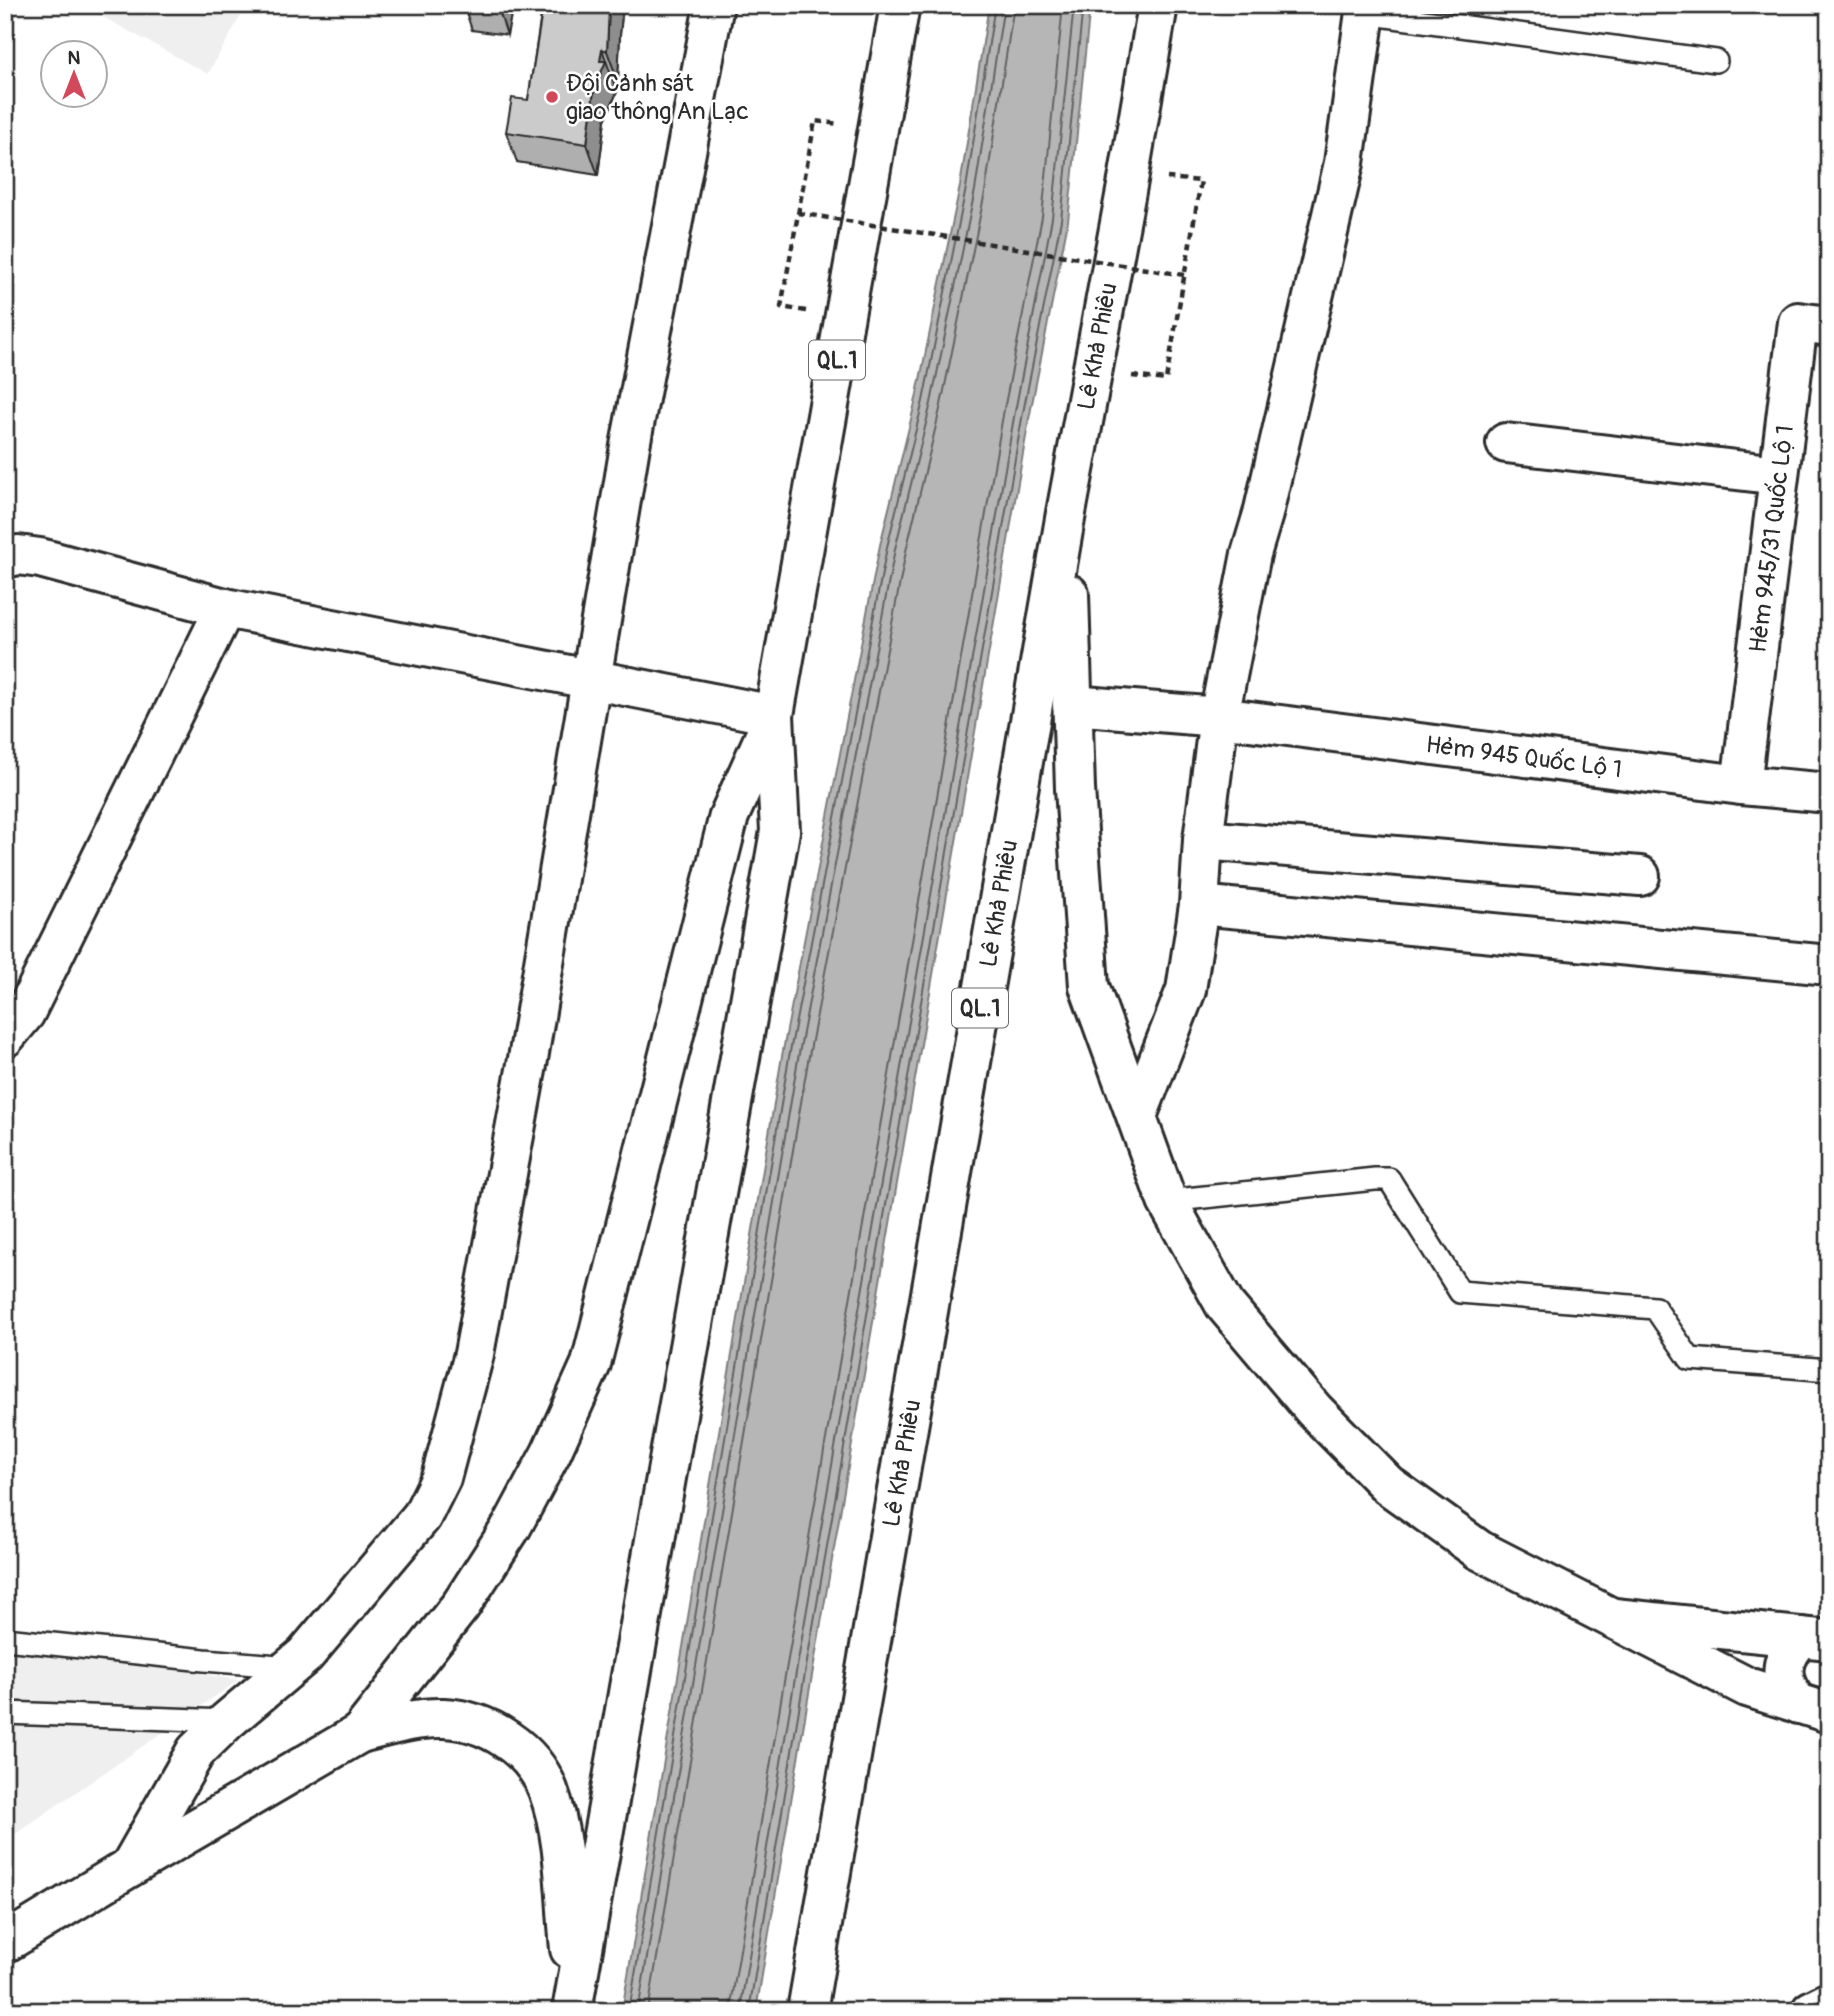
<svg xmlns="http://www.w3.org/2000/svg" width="1834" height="2016" viewBox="0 0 1834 2016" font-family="Pangolin,sans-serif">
<rect width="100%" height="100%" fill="#fff"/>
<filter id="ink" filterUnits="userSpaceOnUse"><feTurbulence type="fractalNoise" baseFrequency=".0143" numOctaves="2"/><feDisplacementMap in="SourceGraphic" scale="14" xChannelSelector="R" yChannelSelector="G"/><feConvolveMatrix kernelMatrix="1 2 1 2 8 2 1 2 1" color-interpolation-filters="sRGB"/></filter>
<g filter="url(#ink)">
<g fill="#efefef">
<path d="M81,5H247L208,74Z"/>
<path d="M5,1642L239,1680L5,1841Z"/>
</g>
<path fill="#b6b6b6" stroke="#7e7e7e" stroke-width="2" d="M989,5H1090L1068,221L1029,419L810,1687L756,2011H622L782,1056L880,545L916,399L960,186Z"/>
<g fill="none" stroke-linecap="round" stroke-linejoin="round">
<g stroke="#636363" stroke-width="2">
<path d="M629,2011L789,1057L887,547L923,401L966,188L995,5"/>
<path d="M638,2011L798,1059L895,549L931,403L975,190L1004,5"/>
<path d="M648,2011L808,1061L906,551L941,405L985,192L1014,5"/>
<path d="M730,2011L784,1682L1003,415L1042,217L1063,5"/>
<path d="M740,2011L794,1684L1014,417L1052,218L1074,5"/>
<path d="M749,2011L803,1685L1022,418L1061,220L1083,5"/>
</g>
<defs>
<g id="service">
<path d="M1365,13L1716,61"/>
<path d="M1167,1201L1375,1179H1389L1460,1292L1655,1308L1690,1359L1829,1370"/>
<path d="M5,1639L204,1660L291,1667"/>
<path d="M5,1713L227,1721"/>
</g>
<g id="minor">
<path d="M1506,443L1779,475"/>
<path d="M5,558L18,555L40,558L225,608L774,715"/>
<path id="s1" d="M1072,705L1219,717L1741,785L1829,793"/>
<path id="s2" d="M1741,785L1798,322L1829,326"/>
<path d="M1203,840L1640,876"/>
<path d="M1199,905L1829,965"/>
<path d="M5,1037L25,1013L225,608"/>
<path d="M1137,1116L1186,990L1199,905L1203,840L1219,717L1251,554L1263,514L1344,163L1366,5"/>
<path d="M1614,1618L1829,1640"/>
<path d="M1799,1704C1778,1681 1778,1659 1801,1637"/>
<path d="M130,1867L196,1751L227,1721L305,1655L422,1516L441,1478L474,1354L528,1059L630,446L714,5"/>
<path d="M5,1943L130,1867L360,1733"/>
</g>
<g id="trunk">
<path d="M1069,594L1075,789L1089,986L1167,1201L1225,1305L1314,1410L1388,1485L1479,1550L1747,1687L1829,1713"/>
<path d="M360,1733L461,1605L512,1526L551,1453L591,1364L729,816L772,720"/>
<path d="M360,1733C388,1726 415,1717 444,1718C487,1720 533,1749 548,1790C566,1837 565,1899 570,1949"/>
<path d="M572,2011L780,831L774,715L900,5"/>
<path id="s3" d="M807,2011L1066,513L1129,175L1158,5"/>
<path d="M1811,2011L1829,2002"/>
</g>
</defs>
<use href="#service" stroke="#2b2b2b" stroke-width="26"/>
<use href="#minor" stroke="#2b2b2b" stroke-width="44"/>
<use href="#trunk" stroke="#2b2b2b" stroke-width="44"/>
<g stroke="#2b2b2b" stroke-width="4.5" stroke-dasharray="7 5" stroke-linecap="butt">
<path d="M806,311L781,307L815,121L839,124"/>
<path d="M1132,376L1166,380L1201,181L1167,178"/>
</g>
<use href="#service" stroke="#fff" stroke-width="21"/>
<use href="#minor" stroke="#fff" stroke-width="38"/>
<use href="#trunk" stroke="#fff" stroke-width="38"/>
<path stroke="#2b2b2b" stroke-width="4.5" stroke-dasharray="7 5" stroke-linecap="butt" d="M798,213L1184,275"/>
</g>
<g fill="#afafaf" stroke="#2b2b2b" stroke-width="2">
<path d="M466,5H513L507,35L472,30L465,9Z"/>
<path d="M538,5H623L620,35L618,81L613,80L617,92L605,120L598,175L517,162L506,132L528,100L541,15Z"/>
</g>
<g fill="#8e8e8e" stroke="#2b2b2b" stroke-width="2">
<path d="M501,5H513L507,35L500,14Z"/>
<path d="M609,5H623L620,35L618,81L607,51Z"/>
<path d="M602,49L617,92L605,120L598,175L587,144L594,90Z"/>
</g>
<g fill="#cbcbcb" stroke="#2b2b2b" stroke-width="2">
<path d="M466,5H501L500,14L465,9Z"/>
<path d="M543,5H609L607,51L602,49L600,61H606L594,90L587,144L506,132L512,98L528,100Z"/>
</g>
</g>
<circle fill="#d1495b" stroke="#fff" stroke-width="2.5" cx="552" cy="97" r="7"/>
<g text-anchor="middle" stroke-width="5" stroke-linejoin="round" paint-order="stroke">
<g fill="#fff" stroke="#6b6b6b" stroke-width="2">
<rect x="809" y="340.5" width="56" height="39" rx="5"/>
<rect x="952" y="988.5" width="56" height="39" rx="5"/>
</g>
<g font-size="23" font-weight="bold" fill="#2b2b2b">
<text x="837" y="368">QL.1</text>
<text x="980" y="1016">QL.1</text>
</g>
<g font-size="24" fill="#2b2b2b" stroke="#fff" text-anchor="start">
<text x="566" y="91">Đội Cảnh sát<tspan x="566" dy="28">giao thông An Lạc</tspan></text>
</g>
<g font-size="24" fill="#2b2b2b" stroke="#fff">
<text dy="8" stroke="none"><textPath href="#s3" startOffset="1690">Lê Khả Phiêu</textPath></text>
<text dy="8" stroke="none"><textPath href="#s2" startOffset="248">Hẻm 945/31 Quốc Lộ 1</textPath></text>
<text dy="8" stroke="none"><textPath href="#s1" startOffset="455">Hẻm 945 Quốc Lộ 1</textPath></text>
<text dy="8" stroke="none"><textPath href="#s3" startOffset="1124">Lê Khả Phiêu</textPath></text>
<text dy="8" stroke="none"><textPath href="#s3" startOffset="556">Lê Khả Phiêu</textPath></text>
</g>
</g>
<rect width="1834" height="2016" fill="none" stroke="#fff" stroke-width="28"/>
<rect x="14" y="14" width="1806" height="1988" fill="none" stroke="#2b2b2b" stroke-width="2.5" filter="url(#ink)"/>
<g transform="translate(74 74)"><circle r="33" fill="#ffffff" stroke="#aaaaaa" stroke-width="2"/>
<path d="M0-5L12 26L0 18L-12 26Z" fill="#d1495b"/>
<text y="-10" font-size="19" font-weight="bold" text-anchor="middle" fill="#2b2b2b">N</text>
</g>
</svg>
